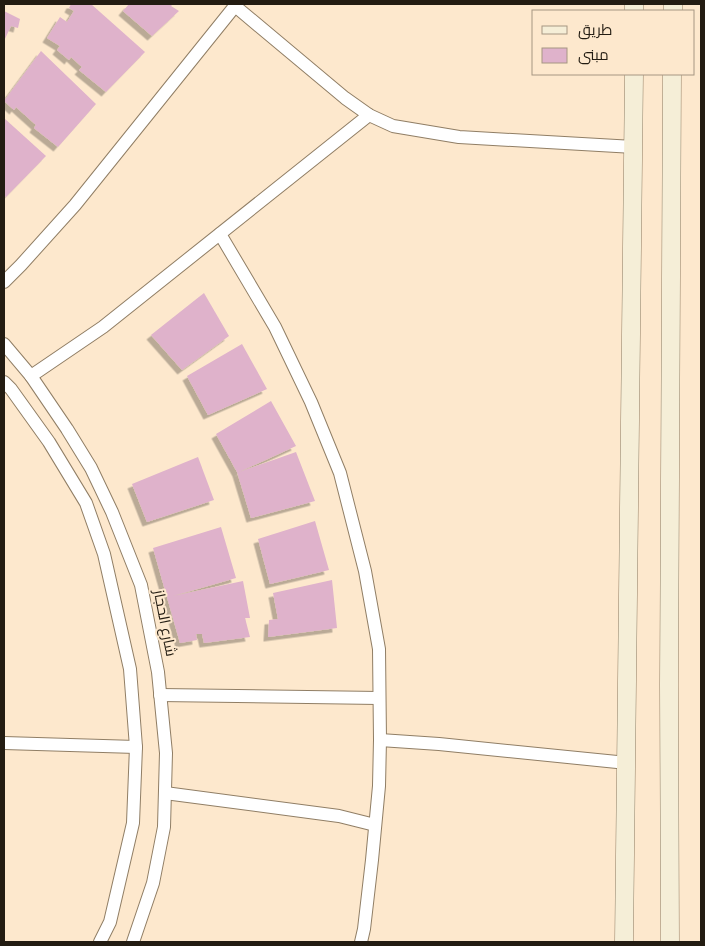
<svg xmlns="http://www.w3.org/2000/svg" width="705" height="946" viewBox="0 0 705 946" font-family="'Noto Sans',Cairo,sans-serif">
<defs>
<filter id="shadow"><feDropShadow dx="-4.5" dy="4.5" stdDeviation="0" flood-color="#0004"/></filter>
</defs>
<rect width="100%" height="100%" fill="#fde8cd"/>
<g fill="#dfb2cb" filter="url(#shadow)">
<path d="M71,4H91L145,52L106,92L79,70L82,67L71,57L69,60L57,50L60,46L47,38L60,17L67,22L74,11L69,8Z"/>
<path d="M129,4H173L171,6L179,11L152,36L123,11Z"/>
<path d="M4,11L20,19L18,28L11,26L4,41Z"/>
<path d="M41,51L96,104L58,147L34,128L36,125L16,107L14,110L4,101Z"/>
<path d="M4,118L46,156L6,197L4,195Z"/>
<path d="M204,293L229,336L182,370L151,335Z"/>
<path d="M242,344L267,389L208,415L187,376Z"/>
<path d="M271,401L296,446L239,472L296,452L315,501L251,518L237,472L216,434Z"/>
<path d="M198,457L214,500L147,522L132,484Z"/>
<path d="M315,521L329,570L270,584L258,539Z"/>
<path d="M221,527L236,578L173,596L243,581L250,618H245L250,637L204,643L202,634H196L197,640L180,643L153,548Z"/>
<path d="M332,580L337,628L268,637L269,620L278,619L273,593Z"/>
</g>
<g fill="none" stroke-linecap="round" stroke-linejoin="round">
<defs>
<g id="street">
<path d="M235,4V6L345,98L369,115L393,126L459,137L634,147"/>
<path d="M220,234L275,327L311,402L340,473L365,571L379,649L380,740L379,786L372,860L364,929L361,942"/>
<path d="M4,282L21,265L75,205L235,6"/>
<path d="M4,344L31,376L67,429L91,468L112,512L141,585L158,672L166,753L164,827L153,883L133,942"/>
<path d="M31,376L103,327L369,115"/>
<path d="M4,382L11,389L49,442L86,503L104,554L130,669L136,747L133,823L110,922L100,942"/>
<path d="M160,695L379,698"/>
<path d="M380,740L439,744L627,763"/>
<path d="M4,743L136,747"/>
<path d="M165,793L339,816L375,825"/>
</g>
<g id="secondary">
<path d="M634,4V11"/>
<path d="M673,11V4"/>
<path d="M624,942L634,74"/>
<path d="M670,942L669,685L672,74"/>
</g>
</defs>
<use href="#street" stroke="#907e65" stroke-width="14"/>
<use href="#secondary" stroke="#907e65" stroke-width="19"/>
<use href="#street" stroke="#fff" stroke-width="12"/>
<use href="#secondary" stroke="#f5eed7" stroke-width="18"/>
</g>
<g text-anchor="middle" stroke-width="4" stroke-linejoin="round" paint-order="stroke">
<g font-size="15" fill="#231c12" stroke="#fde8cd">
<text transform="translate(165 623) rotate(79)" y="5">شارع الحجاز</text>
</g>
</g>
<rect width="705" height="946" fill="none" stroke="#231c12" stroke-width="10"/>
<rect x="532" y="10" width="162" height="65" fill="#fde8cd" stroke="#a69682"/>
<rect x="542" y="26" width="25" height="8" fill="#f5eed7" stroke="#a69682"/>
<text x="578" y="35" font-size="15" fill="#231c12">طريق</text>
<rect x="542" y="48" width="25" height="15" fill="#dfb2cb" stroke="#a69682"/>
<text x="578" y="60" font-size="15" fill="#231c12">مبنى</text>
</svg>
